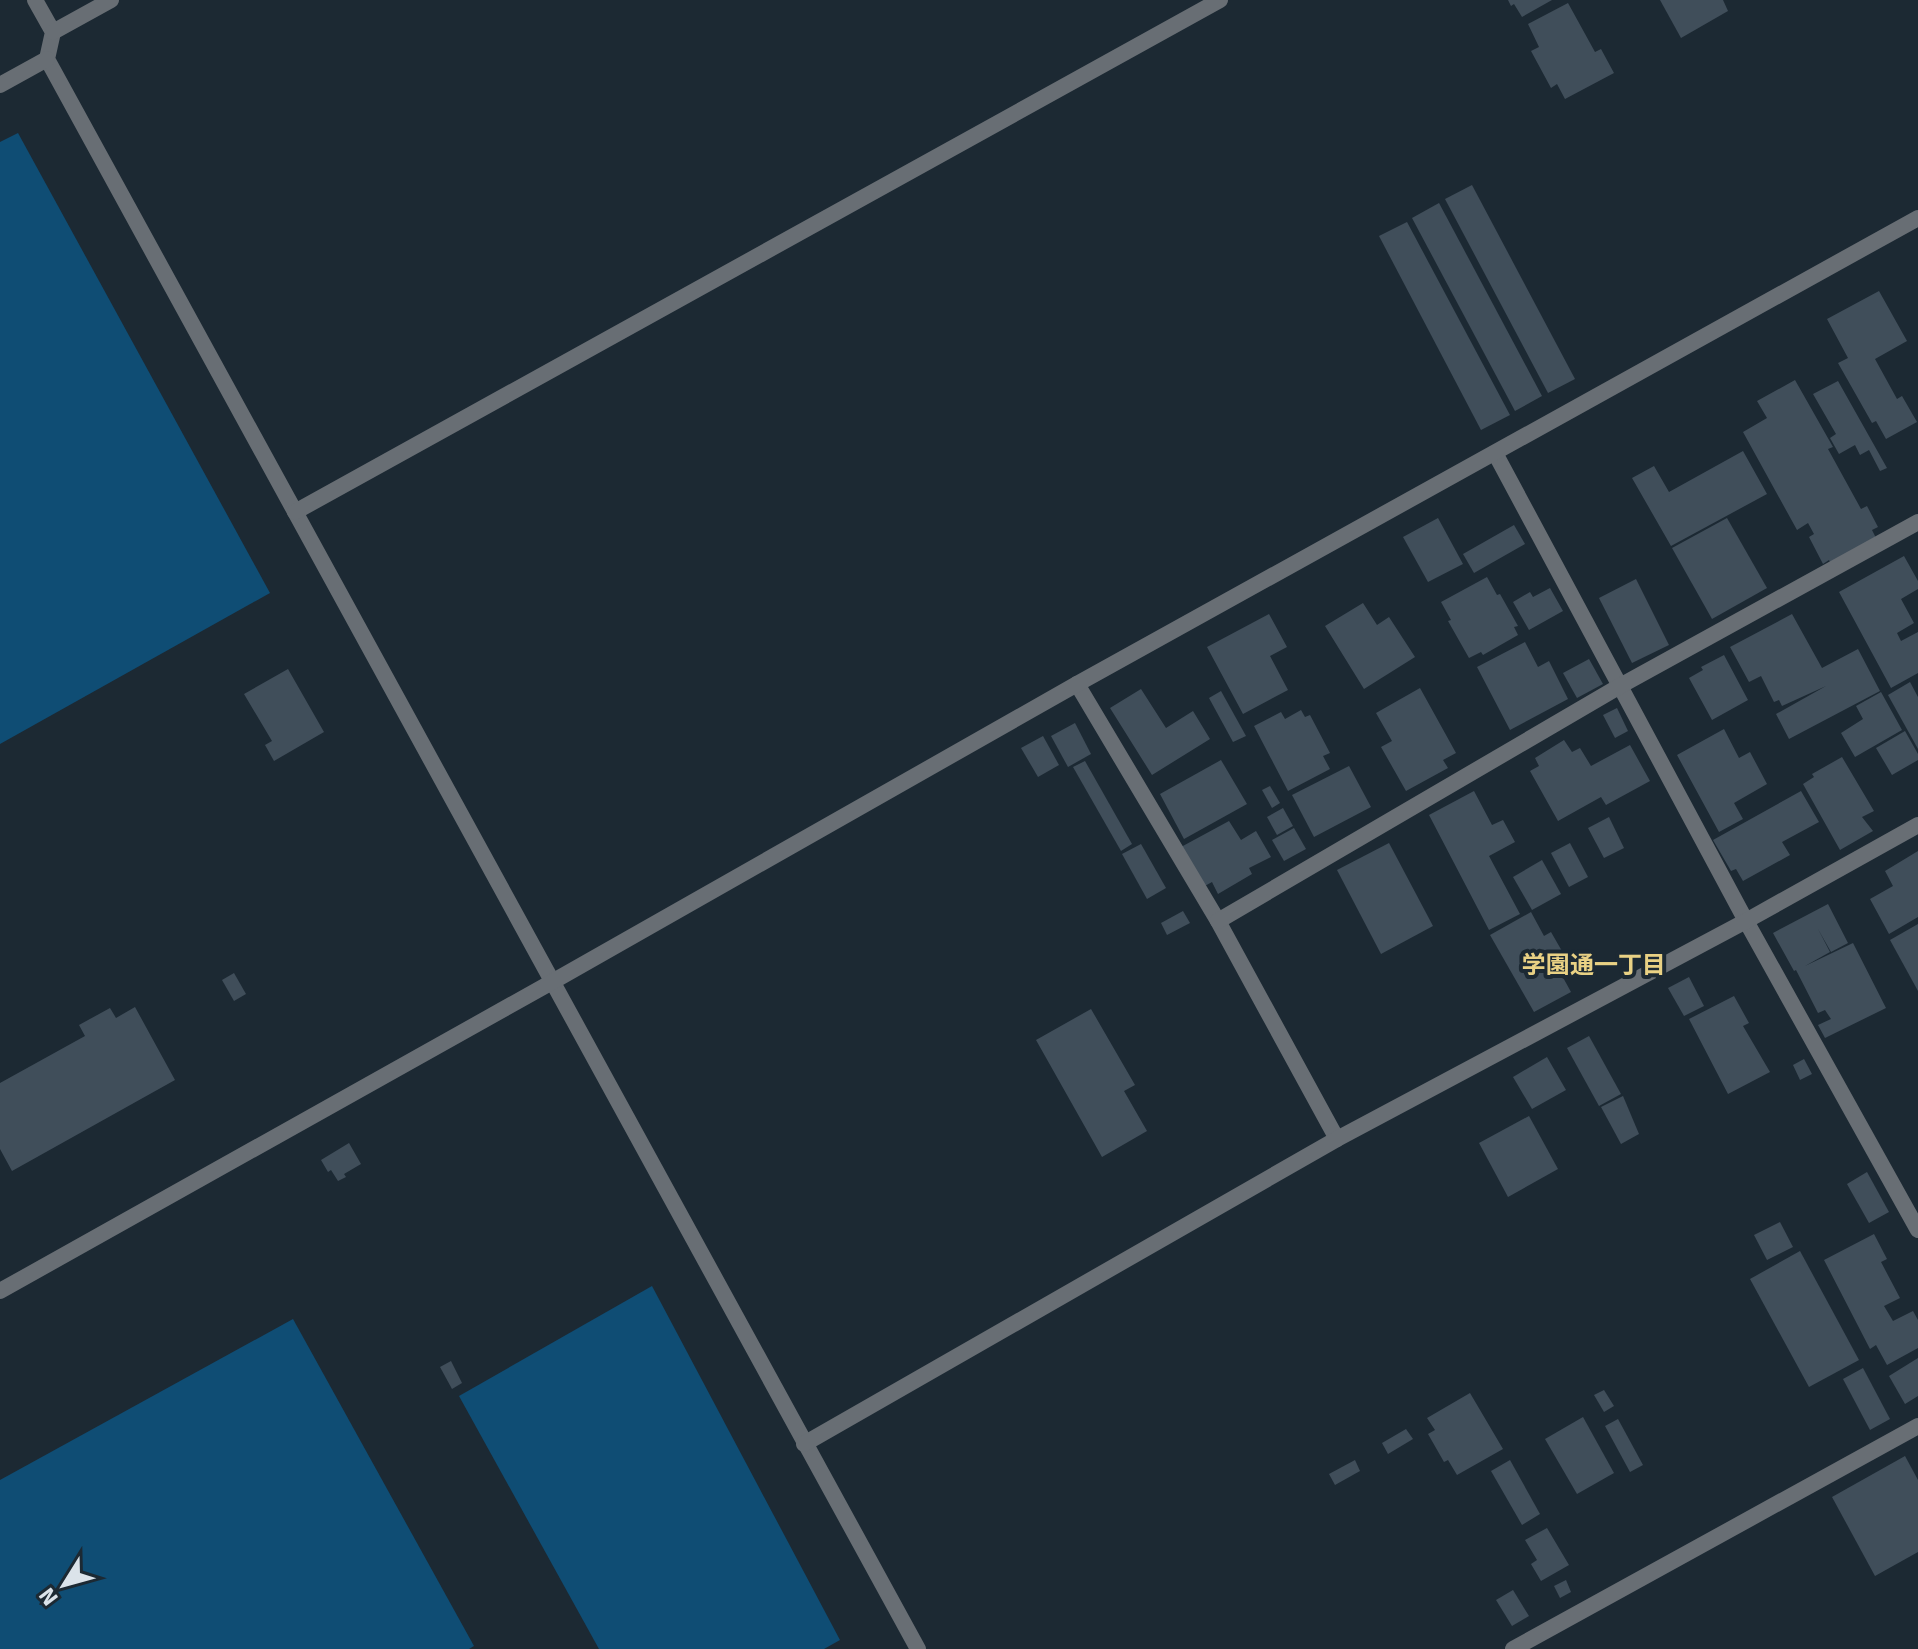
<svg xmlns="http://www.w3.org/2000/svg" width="1918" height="1649" viewBox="0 0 1918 1649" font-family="Signika,'Noto Sans JP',sans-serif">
<rect width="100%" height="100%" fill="#1c2933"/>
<g fill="#0f4d74">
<path d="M18,133L270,593L0,744V142Z"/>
<path d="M652,1286L840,1640L824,1649H599L459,1396Z"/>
<path d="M293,1319L474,1646L469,1649H0V1480Z"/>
</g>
<g fill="#404e5a">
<path d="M1508,0H1552L1522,17L1514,4L1511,6Z"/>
<path d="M1660,0H1723L1728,11L1681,38Z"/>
<path d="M1568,3L1595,52L1601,49L1614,73L1565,99L1557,84L1551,88L1531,51L1539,47L1528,24Z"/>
<path d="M1472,185L1575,379L1548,393L1445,199Z"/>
<path d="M1439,203L1542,396L1515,411L1412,218Z"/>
<path d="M1407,222L1510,415L1481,430L1379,236Z"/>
<path d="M1879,291L1907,341L1875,359L1897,399L1902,396L1917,422L1886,439L1876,421L1872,423L1838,363L1848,358L1827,319Z"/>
<path d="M1795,380L1833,447L1828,449L1861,509L1867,506L1878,527L1872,530L1876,538L1831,564L1829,560L1823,564L1809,537L1814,534L1808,523L1797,530L1743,432L1767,418L1757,401Z"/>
<path d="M1838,381L1887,468L1880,471L1869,450L1860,455L1855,445L1839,454L1830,438L1836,434L1813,394Z"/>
<path d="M1743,451L1767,494L1671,546L1632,478L1654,466L1669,492Z"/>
<path d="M1438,518L1463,564L1428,582L1403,537Z"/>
<path d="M1727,518L1767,588L1712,619L1672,548Z"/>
<path d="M1514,525L1525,544L1474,573L1463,554Z"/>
<path d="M1904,556L1918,581V589L1901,599L1914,623L1897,633L1901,641L1918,632V673L1891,688L1839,592Z"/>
<path d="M1487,577L1497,595L1500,594L1518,626L1514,627L1518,635L1483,655L1481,652L1469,658L1448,621L1451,620L1441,602Z"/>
<path d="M1636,579L1669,645L1632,663L1599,598Z"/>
<path d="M1550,588L1563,611L1529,630L1513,602L1530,592L1533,597Z"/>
<path d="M1363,603L1377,625L1389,617L1415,657L1364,689L1325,626Z"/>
<path d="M1269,614L1287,647L1270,656L1288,690L1243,714L1207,647Z"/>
<path d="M1792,614L1822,668L1858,649L1880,691L1789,739L1776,714L1826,686L1782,706L1779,700L1774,702L1761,676L1749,682L1730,647Z"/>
<path d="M1525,642L1538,667L1549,661L1568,699L1510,730L1477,667Z"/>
<path d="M1724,655L1748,700L1712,720L1689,678L1703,670L1701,667Z"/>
<path d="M1589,659L1603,684L1577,698L1563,673Z"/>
<path d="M288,669L324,732L274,761L265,745L272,741L244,694Z"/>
<path d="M1910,682L1918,697V749L1888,695Z"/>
<path d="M1420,688L1456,753L1443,760L1448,768L1406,791L1381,747L1392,741L1376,713Z"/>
<path d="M1141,689L1166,728L1193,711L1210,739L1152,775L1110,708Z"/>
<path d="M1221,691L1246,736L1233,742L1209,698Z"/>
<path d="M1881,692L1902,730L1855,757L1841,733L1863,719L1856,706Z"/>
<path d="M1617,708L1628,731L1615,738L1603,715Z"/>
<path d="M1301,710L1305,717L1310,715L1330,753L1323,756L1330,769L1288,791L1254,726L1281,712L1285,719Z"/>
<path d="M1075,723L1091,754L1068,767L1051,736Z"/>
<path d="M1724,729L1739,758L1750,752L1767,784L1734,803L1743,819L1719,832L1677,755Z"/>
<path d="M1905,731L1918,754V760L1892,775L1876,748Z"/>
<path d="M1043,736L1059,765L1038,777L1021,748Z"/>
<path d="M1564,740L1572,752L1580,748L1591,766L1630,745L1650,781L1606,805L1601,797L1558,821L1530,771L1539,766L1535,758Z"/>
<path d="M1842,757L1874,811L1862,817L1873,831L1840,850L1803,784L1814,777L1812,774Z"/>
<path d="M1221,760L1247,804L1184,839L1160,794Z"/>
<path d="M1085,761L1132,844L1121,851L1073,767Z"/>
<path d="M1349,766L1371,807L1314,837L1292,795Z"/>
<path d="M1270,786L1280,803L1272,808L1262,790Z"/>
<path d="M1474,791L1492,825L1503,820L1515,842L1489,856L1520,914L1489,930L1429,815Z"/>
<path d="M1801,791L1819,822L1782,842L1790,855L1743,881L1736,869L1731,871L1713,840Z"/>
<path d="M1283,808L1293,826L1277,835L1267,817Z"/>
<path d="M1609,817L1624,848L1604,858L1588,828Z"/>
<path d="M1229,821L1241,840L1256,831L1271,857L1249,868L1252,874L1218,894L1212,882L1203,887L1181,847Z"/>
<path d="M1294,828L1306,849L1284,861L1272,840Z"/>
<path d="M1389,843L1433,926L1381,954L1337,870Z"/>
<path d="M1570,843L1588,877L1569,887L1551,853Z"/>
<path d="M1141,844L1166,888L1147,899L1122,854Z"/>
<path d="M1918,851V917L1889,934L1870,899L1893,886L1885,871Z"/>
<path d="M1542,860L1561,894L1532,910L1513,877Z"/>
<path d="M1828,904L1848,943L1831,952L1818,929L1830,952L1805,966L1853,943L1886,1008L1825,1038L1818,1025L1831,1019L1825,1010L1818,1013L1796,970L1794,971L1773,933Z"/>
<path d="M1183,911L1190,923L1167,935L1161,923Z"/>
<path d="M1531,912L1544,936L1551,932L1570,965L1544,980L1560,972L1571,992L1534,1012L1490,935Z"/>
<path d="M1918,924V991L1890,940Z"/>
<path d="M234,973L246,994L234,1001L222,980Z"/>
<path d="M1689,977L1704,1006L1684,1016L1668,988Z"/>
<path d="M1734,996L1749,1023L1743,1026L1770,1072L1728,1094L1689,1019Z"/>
<path d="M135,1007L175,1080L12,1171L0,1149V1083L85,1036L79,1025L110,1008L116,1018Z"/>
<path d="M1091,1009L1135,1085L1124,1091L1147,1131L1102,1157L1036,1040Z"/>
<path d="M1589,1036L1621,1094L1599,1106L1567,1048Z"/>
<path d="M1547,1057L1566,1090L1532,1109L1513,1077Z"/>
<path d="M1804,1059L1812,1074L1800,1080L1793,1065Z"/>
<path d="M1623,1096L1639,1134L1621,1144L1601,1107Z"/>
<path d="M1529,1116L1558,1169L1508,1197L1479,1143Z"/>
<path d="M349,1143L361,1164L344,1174L346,1177L338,1181L331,1170L328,1172L321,1160Z"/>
<path d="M1867,1172L1889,1212L1869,1223L1847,1184Z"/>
<path d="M1780,1222L1793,1247L1767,1260L1754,1235Z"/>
<path d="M1874,1234L1887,1259L1881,1262L1900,1298L1884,1306L1893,1321L1913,1311L1918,1320V1348L1887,1365L1876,1345L1870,1349L1824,1260Z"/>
<path d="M1800,1251L1859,1360L1809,1387L1750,1279Z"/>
<path d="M1918,1358V1396L1905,1404L1889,1376Z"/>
<path d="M451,1361L462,1383L452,1389L440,1367Z"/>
<path d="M1863,1368L1890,1419L1870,1430L1843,1379Z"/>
<path d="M1604,1390L1614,1406L1604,1412L1594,1395Z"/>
<path d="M1470,1393L1503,1449L1457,1475L1448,1460L1444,1462L1428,1434L1435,1430L1427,1418Z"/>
<path d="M1583,1417L1614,1473L1577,1494L1545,1439Z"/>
<path d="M1618,1419L1643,1465L1630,1472L1605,1426Z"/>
<path d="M1406,1429L1413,1439L1388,1454L1382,1443Z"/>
<path d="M1905,1456L1918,1480V1552L1875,1576L1832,1497Z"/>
<path d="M1355,1460L1360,1471L1335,1485L1329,1474Z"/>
<path d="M1510,1460L1540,1514L1522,1525L1491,1471Z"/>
<path d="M1547,1528L1569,1565L1541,1581L1531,1564L1537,1560L1525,1540Z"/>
<path d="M1566,1580L1571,1592L1560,1598L1554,1586Z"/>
<path d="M1513,1590L1529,1616L1512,1626L1496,1600Z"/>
</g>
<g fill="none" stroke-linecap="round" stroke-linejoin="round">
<g stroke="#686e74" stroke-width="16">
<path d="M35,0L53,32L47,59L918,1649"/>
<path d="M53,32L111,0"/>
<path d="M0,85L47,59"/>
<path d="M1495,453L1746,921L1918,1230"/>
<path d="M295,512L1220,0"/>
<path d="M1077,684L1218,921L1337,1139"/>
<path d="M1218,921L1620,686L1918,522"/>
<path d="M0,1291L552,982L1077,684L1918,218"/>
<path d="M804,1444L1337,1139L1746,921L1918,825"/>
<path d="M1513,1649L1918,1426"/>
</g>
</g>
<g text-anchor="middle" stroke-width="8" stroke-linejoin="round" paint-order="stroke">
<g font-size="24" font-weight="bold" fill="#e9d184" stroke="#1c2933">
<text x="1594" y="973">学園通一丁目</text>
</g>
</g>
<g transform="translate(64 1585) rotate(233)" stroke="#1c2933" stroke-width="6" paint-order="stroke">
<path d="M0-6L14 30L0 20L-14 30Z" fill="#dbe3ea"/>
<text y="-12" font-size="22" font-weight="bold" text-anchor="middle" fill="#dbe3ea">N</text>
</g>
</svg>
